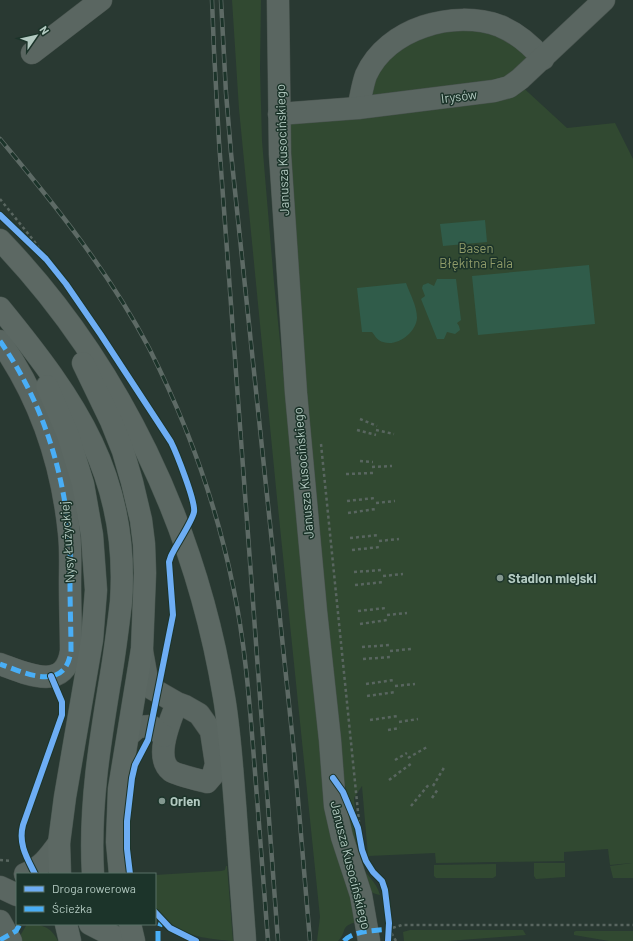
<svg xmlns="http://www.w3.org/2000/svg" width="633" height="941" viewBox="0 0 633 941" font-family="Barlow,sans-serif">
<rect width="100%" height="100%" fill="#293932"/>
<g fill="#314931">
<path d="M232,0H261L260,69L262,141L274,283L315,683L357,922C339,926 348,931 338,941H317L320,917L276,488L239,109Z"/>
<path d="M472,20L543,59L517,82L567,128L615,123L633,159V878H613L610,866L632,863L610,865L608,849L564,852V861L436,863L435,853L368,856L362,786L354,798L355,810H353C348,799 347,786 340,776L279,114L342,110L385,49Z"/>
<path d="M343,801C347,809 351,818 354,827C357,840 356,853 362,866C368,878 376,881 380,895C374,894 370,892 367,887L348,829Z"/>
<path d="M534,863H565V877L536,879L534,876Z"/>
<path d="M496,864V876L493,878H436L434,876V865Z"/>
<path d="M226,866H227L233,941C212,939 191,938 173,925C166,920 161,913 155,907V875L221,871L225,870Z"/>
<path d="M27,924C42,924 51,927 58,941H17Z"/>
<path d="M410,930H523L526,935L448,941H404L403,932Z"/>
<path d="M576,931H633V941H609L574,935V932Z"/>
</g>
<g fill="#305c4a">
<path d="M485,220L487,242L443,246L440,224Z"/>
<path d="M589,265L595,324L478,335L472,276Z"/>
<path d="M437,279H456L461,320L457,323L459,326L460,330L455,334L447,332L444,339H437L421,299L425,296L422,288L423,285L428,283L434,286Z"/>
<path d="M406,283C410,294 417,306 417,318C416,333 397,347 383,342C378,341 375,336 372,332H362L357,288Z"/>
</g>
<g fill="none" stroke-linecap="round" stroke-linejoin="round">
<defs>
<g id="minor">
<path d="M278,0L280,154L296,393L316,611L330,740L335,806L342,837L361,895L369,941"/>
<path d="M32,53L101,0"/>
<path d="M358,108C361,97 362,86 366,75C387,28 454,9 500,26C517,33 531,45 543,59"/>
<path d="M279,114L358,108L494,91L509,87L520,79L604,0"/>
<path d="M0,341C40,398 62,464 69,533C71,550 70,567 70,584C70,606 71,629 71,651C65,693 25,673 0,664"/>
<path d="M142,651L147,679L151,688L177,703L185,706L199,714L211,731L216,764L213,775L207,782C199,780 177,775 171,771C153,757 171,719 177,703"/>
<path d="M129,735L138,727L151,726L164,736"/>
<path d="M25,874C41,868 49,857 59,843"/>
<path d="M0,887L17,895"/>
<path d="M0,921L11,941"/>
</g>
<g id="major">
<path d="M0,240C120,365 196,527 224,697C230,732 232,768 235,804C238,849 242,895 245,941"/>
<path d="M0,308C75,400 130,477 121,602C118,627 115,651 111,675C100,741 89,807 93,874"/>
<path d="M83,363L111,421L123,451L132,482L141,520L144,544L145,573L142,649L119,789L117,842L120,874"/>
<path d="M47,386L68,435L83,484L92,535L96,590L92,640L65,797L59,843L60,874"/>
<path d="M66,924L70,941"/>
<path d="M90,924L123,941"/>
<path d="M130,924L134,941"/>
</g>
</defs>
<use href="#minor" stroke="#48534e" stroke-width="23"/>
<use href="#major" stroke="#47554f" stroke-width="23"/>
<g stroke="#596660" stroke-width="2.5" stroke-dasharray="3 3" stroke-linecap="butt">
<path d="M0,199L34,241L46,259"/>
<path d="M360,419L377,426"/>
<path d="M357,430L376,435"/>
<path d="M376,430L394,434"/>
<path d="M321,444L359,822"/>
<path d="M360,461L373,462"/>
<path d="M372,467L392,466"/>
<path d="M346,474L373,473"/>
<path d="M347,501L375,498"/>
<path d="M376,503L395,501"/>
<path d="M348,513L376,509"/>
<path d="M350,538L379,535"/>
<path d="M379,541L399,539"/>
<path d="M352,550L380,547"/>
<path d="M354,572L382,570"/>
<path d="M383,576L403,574"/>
<path d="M355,585L384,582"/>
<path d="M358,611L386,608"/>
<path d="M387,615L407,613"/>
<path d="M360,624L387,620"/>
<path d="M362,647L390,645"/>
<path d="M390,651L411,649"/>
<path d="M363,659L391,657"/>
<path d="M366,684L394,680"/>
<path d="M395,686L415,684"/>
<path d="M367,696L396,692"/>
<path d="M370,720L398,716"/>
<path d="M399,722L418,719"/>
<path d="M388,730L400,728"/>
<path d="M408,758L427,747"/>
<path d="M395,760L407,753"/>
<path d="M389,780L412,763"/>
<path d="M433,786L445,766"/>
<path d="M432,798L438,789"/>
<path d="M411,806L430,783"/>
<path d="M0,860L11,861"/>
<path d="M396,941L389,929L402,925H633"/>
</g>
<use href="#minor" stroke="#5a6661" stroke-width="22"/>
<use href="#major" stroke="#5c6863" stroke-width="22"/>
<defs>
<g id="rail">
<path d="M212,0L214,51L219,142L278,941"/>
<path d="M221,0L226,93L231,153L294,752L310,941"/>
<path d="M0,139C55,205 109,272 149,348C187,423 216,503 233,586C246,647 250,709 255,772C259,828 264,885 268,941"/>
</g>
</defs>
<use href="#rail" stroke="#5d6a65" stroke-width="4.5"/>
<use href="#rail" stroke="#1c342a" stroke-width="3" stroke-dasharray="9" stroke-linecap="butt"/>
<g stroke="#49aef6" stroke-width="5" stroke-dasharray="10 5" stroke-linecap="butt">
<path d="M0,341C40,398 62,464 69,533C71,550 70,567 70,584C70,606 71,629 71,651C65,693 25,673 0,664"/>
<path d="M0,940L16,931L20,924"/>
<path d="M158,941V931L162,920"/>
<path d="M344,941C354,930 375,931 389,929V926"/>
</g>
<defs>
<g id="cycleway">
<path d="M0,215L46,259L66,284L101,335L171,442C176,452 196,502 194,512C192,522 176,545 171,556L169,562L173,615L148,740L135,765L132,778L127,821V849L130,874"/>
<path d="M333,778L343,792L358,828L362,850L366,861L373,872L382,881L385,890L389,923L388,941"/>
<path d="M35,874C27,858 18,844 23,825L62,715V702L51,676"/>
<path d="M155,912L170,928L196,941"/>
</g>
</defs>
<use href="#cycleway" stroke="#1c342a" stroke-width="8"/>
<use href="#cycleway" stroke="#6dadf4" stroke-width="6"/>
</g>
<g fill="#83978f" stroke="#1c342a" stroke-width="1.5">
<circle cx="500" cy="578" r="4"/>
<circle cx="162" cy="801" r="4"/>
</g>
<g text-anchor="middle" stroke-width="3" stroke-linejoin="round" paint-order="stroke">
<g font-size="13" fill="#b3cac1" stroke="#1c342a">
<text transform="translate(459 96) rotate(-7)" y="5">Irysów</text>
<text transform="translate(282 150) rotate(-92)" y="5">Janusza Kusocińskiego</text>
<text transform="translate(303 473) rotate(-95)" y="5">Janusza Kusocińskiego</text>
<text transform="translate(67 542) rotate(-94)" y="5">Nysy Łużyckiej</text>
<text transform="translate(351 865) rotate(76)" y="5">Janusza Kusocińskiego</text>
</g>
<g font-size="13" fill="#909c69" stroke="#1c342a">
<text x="476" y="253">Basen<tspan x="476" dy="15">Błękitna Fala</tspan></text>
</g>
<g font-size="13" font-weight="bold" fill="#b3cac1" stroke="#1c342a" text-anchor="start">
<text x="508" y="583">Stadion miejski</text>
<text x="170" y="806">Orlen</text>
</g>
</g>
<rect x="16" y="873" width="140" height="52" fill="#1c342a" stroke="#587066"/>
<rect x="24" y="886" width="20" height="6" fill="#6dadf4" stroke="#587066"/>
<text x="52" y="893" font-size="12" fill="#b3cac1">Droga rowerowa</text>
<rect x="24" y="906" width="20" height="6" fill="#49aef6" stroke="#587066"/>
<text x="52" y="913" font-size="12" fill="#b3cac1">Ścieżka</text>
<g transform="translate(36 36) rotate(56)" stroke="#1c342a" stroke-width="3" paint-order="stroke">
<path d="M0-3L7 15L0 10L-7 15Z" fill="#b3cac1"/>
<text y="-6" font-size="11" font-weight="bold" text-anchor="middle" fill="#b3cac1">N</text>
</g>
</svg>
